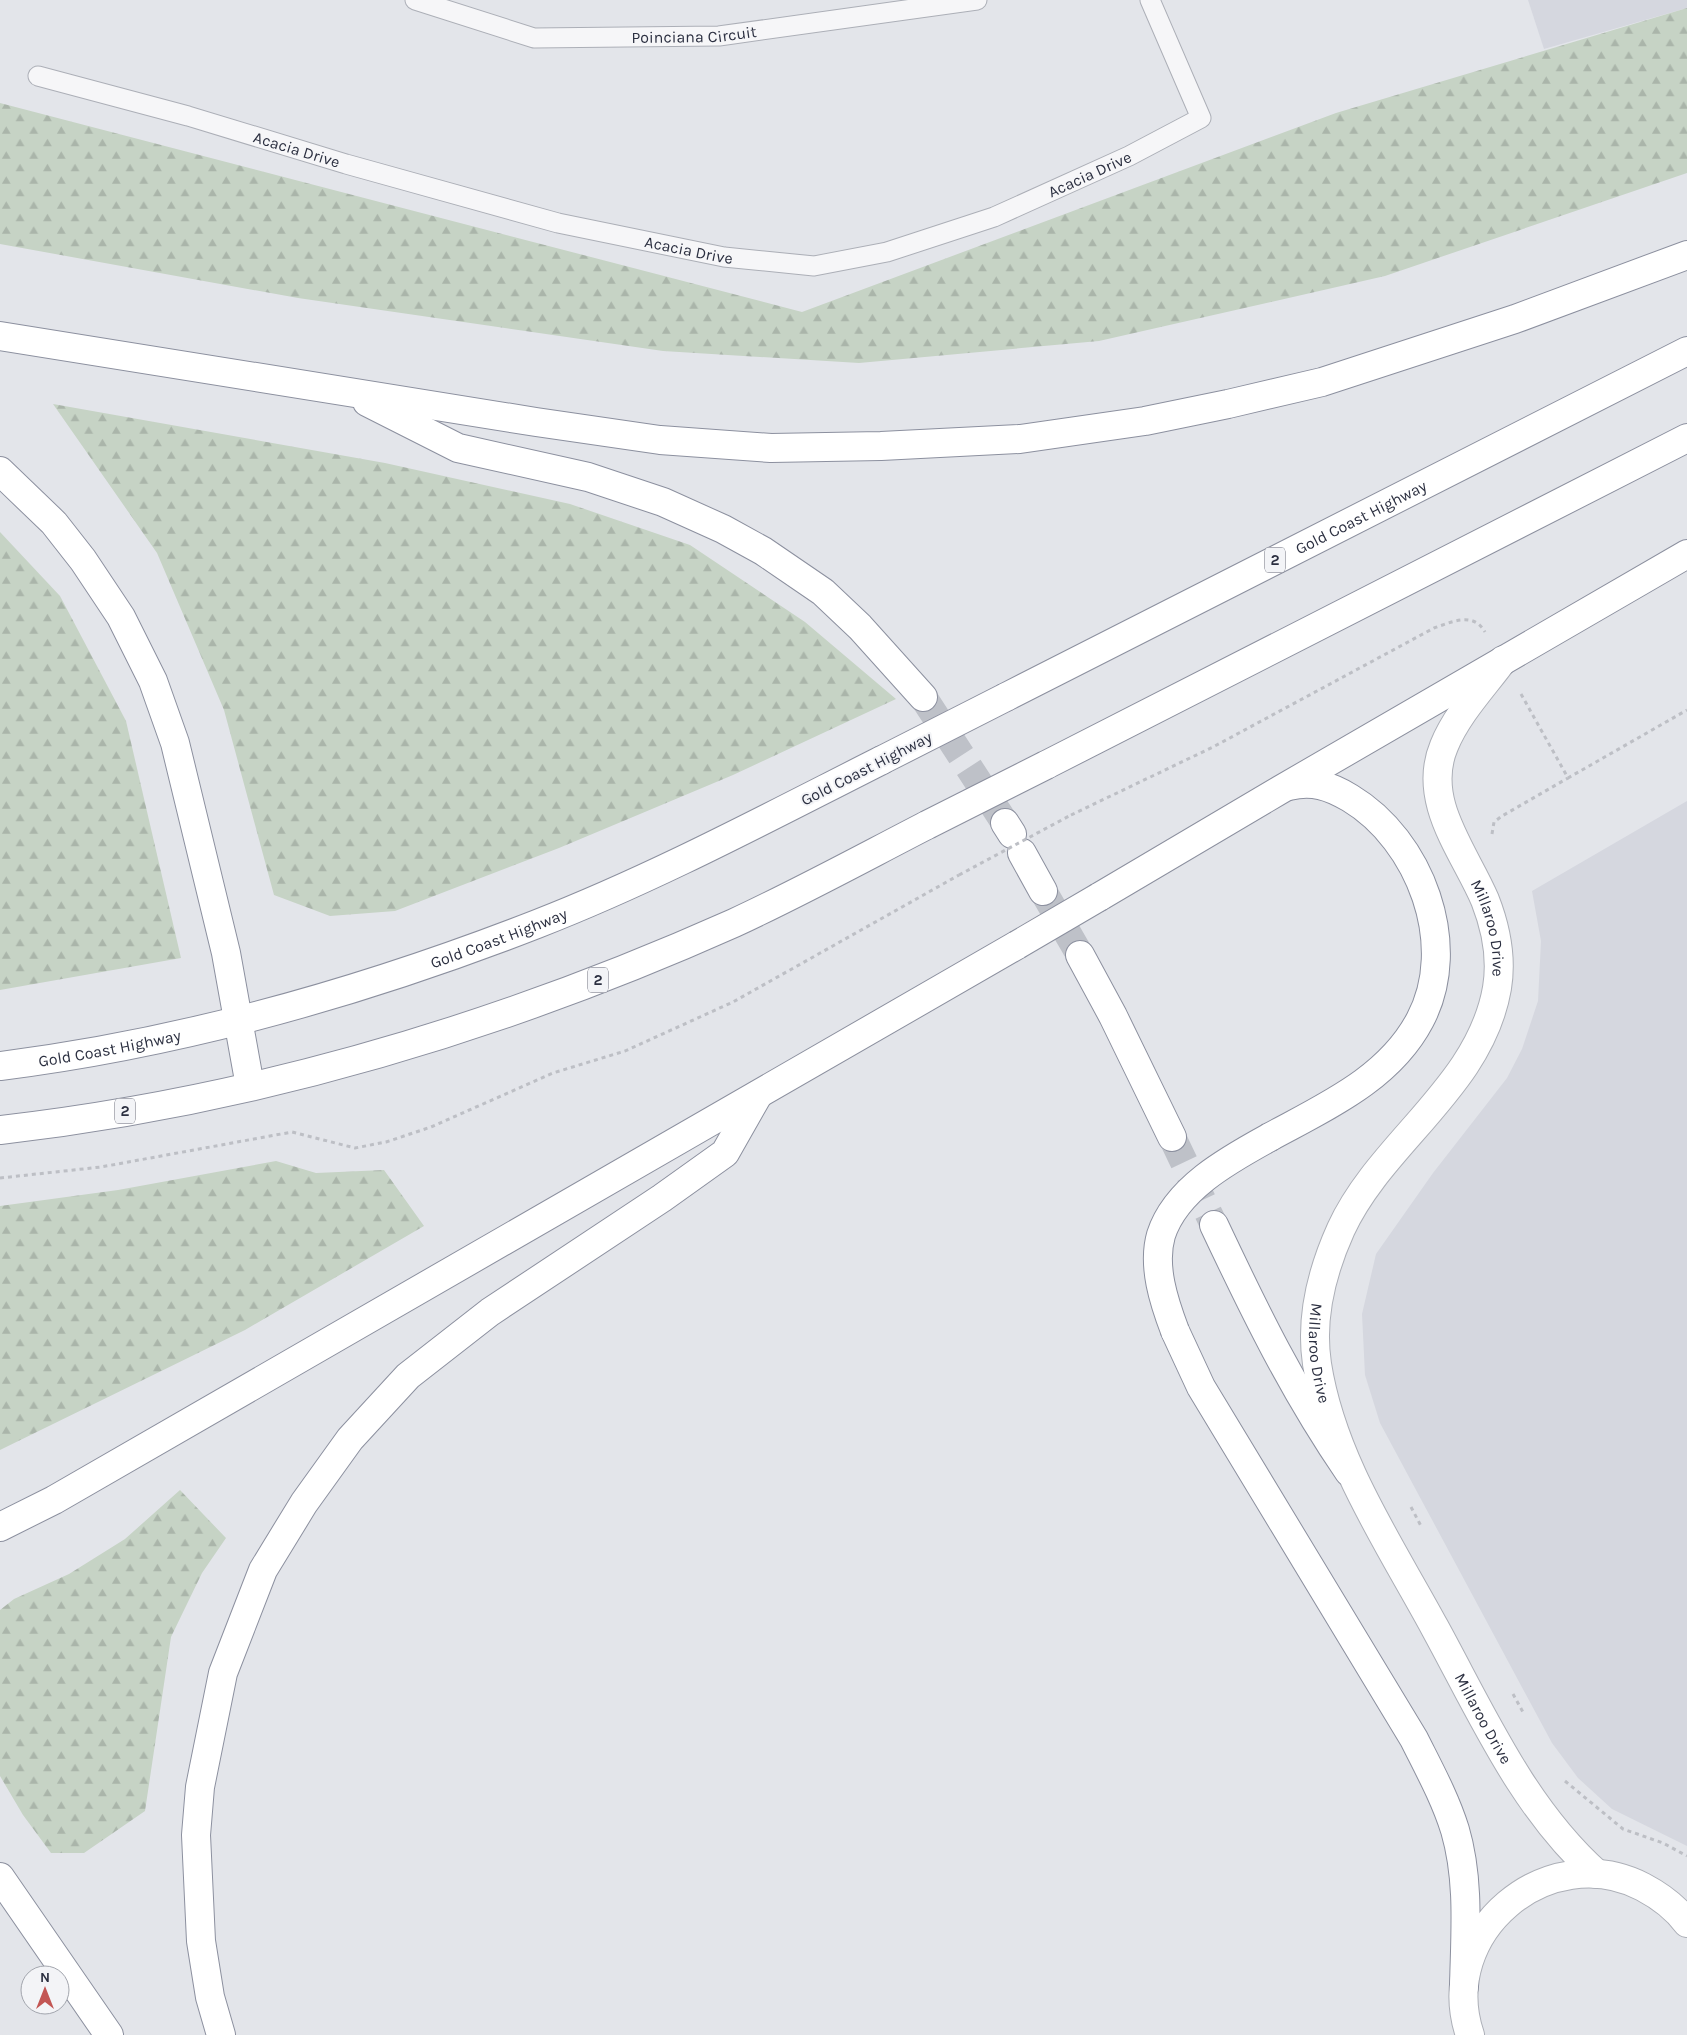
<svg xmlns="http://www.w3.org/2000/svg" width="1687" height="2035" viewBox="0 0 1687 2035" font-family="Karla,sans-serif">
<defs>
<pattern id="forest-firs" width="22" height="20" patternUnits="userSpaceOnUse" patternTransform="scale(1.25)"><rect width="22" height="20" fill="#c6d3c5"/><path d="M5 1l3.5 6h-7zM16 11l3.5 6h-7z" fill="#aab5aa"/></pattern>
</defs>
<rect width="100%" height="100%" fill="#e3e5ea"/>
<g fill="#d5d7df">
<path d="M1528,0H1687V8L1544,49Z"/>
<path d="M1687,801V1846L1612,1809L1578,1778L1552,1743L1380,1423L1365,1375L1362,1314L1376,1254L1433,1173L1507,1078L1522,1049L1538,1001L1541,941L1532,891Z"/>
</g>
<g fill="url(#forest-firs)">
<path d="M1687,8V173L1385,276L1099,341L859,363L663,351L298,298L0,244V103L802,312L1336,113Z"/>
<path d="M53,404L385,463L570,504L690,545L805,622L896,699L733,775L559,848L395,911L330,916L274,895L224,710L157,553Z"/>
<path d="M0,532L60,596L126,721L181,958L0,990Z"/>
<path d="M276,1161L316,1173L384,1170L424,1226L245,1330L0,1450V1206L118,1190Z"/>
<path d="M180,1490L226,1538L202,1573L171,1637L145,1811L84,1853H51L23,1815L0,1776V1610L14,1599L69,1574L125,1539Z"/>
</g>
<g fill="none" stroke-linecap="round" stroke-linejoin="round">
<g stroke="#bec1c8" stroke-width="28" stroke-dasharray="28 14" stroke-linecap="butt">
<path d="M923,697L1005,823"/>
<path d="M1043,891L1080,955"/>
<path d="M1172,1137L1214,1225"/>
</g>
<defs>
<g id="lane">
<path id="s1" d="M415,0L534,38L719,36L977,0"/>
<path id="s2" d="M38,76L188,116L346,164L558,223L724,257L814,266L887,252L994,217L1129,156L1201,118L1150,0"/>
</g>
<g id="secondary">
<path id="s3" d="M1503,660C1483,687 1457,714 1444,746C1421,801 1464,851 1485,900C1496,928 1502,958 1497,988C1480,1087 1381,1142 1341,1229C1322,1271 1310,1318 1317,1364C1332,1460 1389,1543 1435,1628C1482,1714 1523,1808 1597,1874"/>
<path d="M1470,2035C1435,1932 1548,1838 1643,1887C1660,1896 1676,1908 1687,1923"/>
</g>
<g id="highway">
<path d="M0,336L536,422L660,440L771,448L881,446L1020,439L1145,421L1228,404L1322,382L1515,319L1687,255"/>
<path d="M367,402L458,448L588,477L663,502L723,529L763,551L823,592L860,627L923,697"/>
<path d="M0,471L54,523L83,560L121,617L153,681L175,743L226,953L250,1086"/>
<path id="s4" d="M1006,697L1687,351"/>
<path d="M1046,765L1687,438"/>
<path d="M1005,823L1012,834"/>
<path d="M1022,853L1043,891"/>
<path d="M1099,897L1280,790L1687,554"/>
<path d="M1080,955L1113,1016L1172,1137"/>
<path id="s5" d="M0,1066C183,1043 365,991 537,924C655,878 769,817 882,760"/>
<path d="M0,1130C254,1101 501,1027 734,923C799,893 863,858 927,825"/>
<path d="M1270,1137C1325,1107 1389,1079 1420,1020C1460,945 1420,840 1350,798C1330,786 1312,780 1289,786"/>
<path d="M1214,1225C1255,1312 1294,1392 1349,1472"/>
<path d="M1175,1331L1201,1387L1414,1739C1429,1769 1445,1798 1455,1830C1470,1881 1465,1935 1464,1987"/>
<path d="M0,1527L54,1500L1017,945"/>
<path d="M0,1877L109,2035"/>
<path d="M221,2035L210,1997L201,1941L196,1835L200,1787L223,1673L263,1570L304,1503L350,1439L408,1376L490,1312L662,1198L725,1153L758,1095"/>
</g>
</defs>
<use href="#lane" stroke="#acafb7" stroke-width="21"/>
<use href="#secondary" stroke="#acafb7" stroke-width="30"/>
<use href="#highway" stroke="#8c909f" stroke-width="30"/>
<g stroke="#bdbfc5" stroke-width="3" stroke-dasharray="4 4" stroke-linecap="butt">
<path d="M1521,694L1568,778L1687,710"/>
<path d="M1071,815L1213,747L1434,628C1452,622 1473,611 1485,632"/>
<path d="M1492,834L1494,822L1502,816L1568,778"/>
<path d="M0,1178L101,1167L292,1132L355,1148L386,1142L431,1127L553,1073L625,1051L733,1002L959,875"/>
<path d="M1411,1507L1421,1526"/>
<path d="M1513,1694L1524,1714"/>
<path d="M1565,1781L1623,1829L1663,1843L1687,1856"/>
</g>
<use href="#lane" stroke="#f6f6f8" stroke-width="19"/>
<use href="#secondary" stroke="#fff" stroke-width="28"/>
<use href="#highway" stroke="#fff" stroke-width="28"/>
<defs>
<g id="highway-bridge">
<path d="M882,760L1006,697"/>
<path d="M927,825L1046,765"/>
<path d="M1017,945L1099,897"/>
<path d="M1175,1331C1164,1302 1152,1266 1161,1235C1176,1188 1230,1159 1270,1137"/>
</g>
</defs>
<use href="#highway-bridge" stroke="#8c909f" stroke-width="30" stroke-linecap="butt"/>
<path stroke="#bdbfc5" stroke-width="3" stroke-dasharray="4 4" stroke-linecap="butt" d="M959,875L1071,815"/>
<use href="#highway-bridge" stroke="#fff" stroke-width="28"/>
</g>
<g text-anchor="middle" stroke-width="4" stroke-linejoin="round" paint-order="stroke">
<g fill="#f3f4f7" stroke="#686b78" stroke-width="1">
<rect x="1265" y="547.5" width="20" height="25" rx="4"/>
<rect x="588" y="967.5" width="20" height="25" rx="4"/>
<rect x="115" y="1098.5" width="20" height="25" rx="4"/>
</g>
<g font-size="15" font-weight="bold" fill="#2c3041">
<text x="1275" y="565">2</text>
<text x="598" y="985">2</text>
<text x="125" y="1116">2</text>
</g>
<g font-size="16" fill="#2c3041" stroke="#f3f4f7">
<text dy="6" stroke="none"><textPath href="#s1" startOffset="285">Poinciana Circuit</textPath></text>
<text dy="6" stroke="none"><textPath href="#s2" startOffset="269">Acacia Drive</textPath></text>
<text dy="6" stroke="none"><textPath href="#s2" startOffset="1092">Acacia Drive</textPath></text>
<text dy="6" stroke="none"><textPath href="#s2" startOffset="674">Acacia Drive</textPath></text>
<text dy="6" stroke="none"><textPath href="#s4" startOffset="398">Gold Coast Highway</textPath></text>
<text transform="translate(866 768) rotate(-27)" y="6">Gold Coast Highway</text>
<text dy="6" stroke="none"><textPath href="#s3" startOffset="298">Millaroo Drive</textPath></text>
<text dy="6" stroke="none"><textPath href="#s5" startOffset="516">Gold Coast Highway</textPath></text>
<text dy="6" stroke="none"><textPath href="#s5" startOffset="111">Gold Coast Highway</textPath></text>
<text dy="6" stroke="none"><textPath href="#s3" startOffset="778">Millaroo Drive</textPath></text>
<text dy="6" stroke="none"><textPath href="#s3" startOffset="1182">Millaroo Drive</textPath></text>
</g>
</g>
<g transform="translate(45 1990)"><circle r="24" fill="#f3f4f7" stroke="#a3a6ae"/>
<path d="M0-4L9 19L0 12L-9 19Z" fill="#c35654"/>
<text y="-8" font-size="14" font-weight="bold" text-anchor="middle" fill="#2c3041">N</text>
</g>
</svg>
